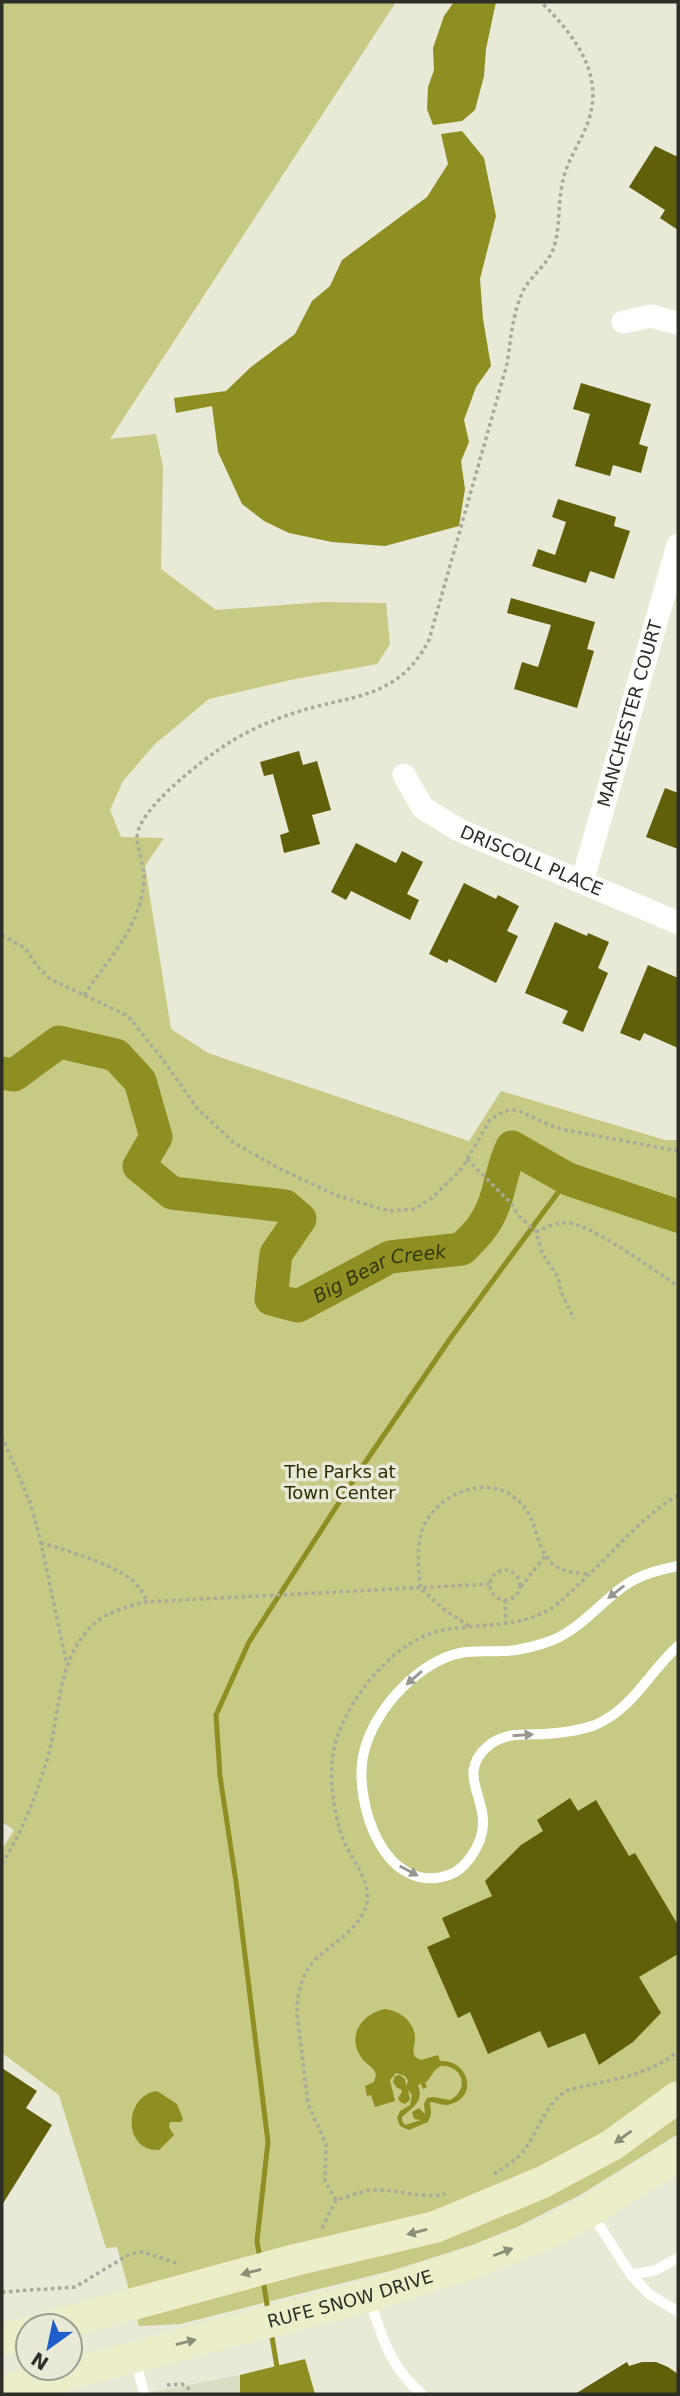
<svg xmlns="http://www.w3.org/2000/svg" width="680" height="2396" viewBox="0 0 680 2396" font-family="'DejaVu Sans',sans-serif">
<rect width="100%" height="100%" fill="#e8e9d7"/>
<path fill="#dadcc3" d="M240,2375V2394H142Z"/>
<path fill="#c6ca85" d="M2,2H396L110,439L156,434L163,467L161,569L216,610L323,602L386,603L390,644L377,664L295,679L209,699L155,744L123,781L110,810L121,837L164,838L145,866L171,1029L208,1053L469,1141L501,1091L665,1140H678V2134L580,2195L517,2227L472,2245L394,2270L180,2324L139,2326L117,2247L106,2248L59,2095L2,2053V1849L14,1830L2,1822Z"/>
<g fill="#8d8f23" fill-rule="evenodd">
<path d="M454,2H496L486,49L484,76L475,110L462,121L433,125L427,109L428,87L434,70L433,48L444,16Z"/>
<path d="M462,131L484,158L496,216L480,279L483,319L491,366L476,387L464,420L469,442L461,461L465,489L459,526L385,546L332,542L289,533L264,521L242,504L218,452L212,406L176,413L174,398L226,391L251,367L295,334L312,301L330,286L342,260L427,197L448,164L441,134Z"/>
<path d="M385,2009C401,2011 416,2023 415,2040C414,2048 412,2050 415,2057L421,2060L438,2055L440,2061C468,2059 479,2096 451,2104C444,2107 437,2102 430,2102L431,2114L428,2122L409,2130L400,2126L397,2118L400,2111L410,2105L412,2095L408,2090L410,2100L405,2104L400,2102L398,2098L402,2092L401,2089L397,2088L393,2082L395,2076L400,2075L405,2079L406,2086L408,2081L405,2076L396,2073L390,2080L395,2101L375,2107L371,2095L367,2096L365,2086L374,2082L376,2074C373,2066 365,2064 361,2057C346,2035 363,2013 385,2009ZM441,2066C463,2065 470,2090 450,2100L433,2097L427,2098L424,2104L425,2114L419,2108L412,2112L414,2119L421,2120L405,2125L402,2121V2117C413,2107 424,2102 418,2085L421,2084L423,2089L427,2087L425,2083C432,2078 432,2070 441,2066Z"/>
<path d="M157,2091L177,2104L183,2119L181,2122H170L169,2127L174,2135L159,2150C122,2151 124,2095 157,2091Z"/>
<path d="M305,2359L315,2394H240V2375Z"/>
</g>
<g fill="none" stroke-linecap="round" stroke-linejoin="round">
<g stroke="#8d8f23" stroke-width="5">
<path d="M260,2259L257,2241L268,2142L236,1882L220,1776L216,1715L249,1642L362,1467L452,1336L568,1179"/>
<path d="M263,2279L268,2311"/>
<path d="M271,2331L278,2373"/>
</g>
<path stroke="#8d8f23" stroke-width="33" id="s1" d="M2,1073L14,1075L59,1042L116,1055L140,1081L156,1137L139,1166L172,1193L285,1206L300,1219L276,1254L271,1299L298,1306L390,1257L462,1249C469,1241 479,1233 484,1224C500,1201 500,1171 512,1147L568,1179L678,1216"/>
</g>
<g fill="#5f6009">
<path d="M655,146L678,157V230L660,218L665,210L629,187Z"/>
<path d="M581,383L651,404L639,444L648,447L641,473L613,465L610,476L575,466L590,414L573,409Z"/>
<path d="M558,499L616,517L614,526L630,531L614,579L590,571L586,583L532,566L538,549L555,555L566,522L552,517Z"/>
<path d="M511,598L595,622L587,649L594,651L577,708L514,689L522,662L538,667L551,625L507,613Z"/>
<path d="M299,751L303,765L317,761L331,810L312,815L320,844L284,853L280,835L289,832L273,774L264,776L260,762Z"/>
<path d="M665,788L678,793V849L646,837Z"/>
<path d="M356,843L396,863L402,851L423,862L407,894L419,900L410,920L351,891L346,900L331,892Z"/>
<path d="M464,883L496,899L498,895L519,906L507,931L518,936L496,983L449,959L447,963L429,954Z"/>
<path d="M555,922L587,936L588,933L609,942L598,968L608,973L583,1032L562,1023L568,1011L525,993Z"/>
<path d="M648,965L678,978V1048L644,1033L640,1041L620,1033Z"/>
<path d="M570,1798L578,1811L596,1800L629,1856L635,1853L678,1925V1954L639,1977L661,2013L633,2042L599,2065L585,2033L548,2048L540,2031L488,2054L470,2012L458,2018L427,1947L450,1937L442,1918L492,1896L485,1881L521,1845L543,1831L537,1820Z"/>
<path d="M2,2068L37,2091L26,2108L52,2125L2,2205Z"/>
<path d="M627,2362L629,2366L642,2362H656L668,2367L678,2374V2394H575Z"/>
</g>
<g fill="none" stroke-linecap="round" stroke-linejoin="round">
<g stroke="#a9aa9c" stroke-width="3.5" stroke-dasharray="3.5 3.5" stroke-linecap="butt">
<path d="M2,935L26,949L37,966L50,979L128,1016L164,1061L197,1108L234,1143L280,1169L338,1196L389,1211L415,1209L433,1197L462,1168L490,1120L504,1111L517,1110L554,1127L571,1131L678,1151"/>
<path d="M84,995C106,962 136,932 143,890C147,870 138,854 137,838C137,809 204,759 227,744C247,731 272,720 294,713C351,694 397,701 429,640L507,364C511,339 512,315 523,291C531,275 548,265 554,247C561,224 557,198 565,173C571,154 583,138 589,119C604,72 573,34 541,2"/>
<path d="M467,1159L511,1203L518,1215L536,1232L542,1253L558,1277L561,1292L574,1319"/>
<path d="M536,1232C546,1227 557,1222 568,1223C591,1224 655,1271 678,1286"/>
<path d="M2,1436L31,1505L41,1543L66,1661"/>
<path d="M41,1543C64,1549 114,1565 131,1579C138,1585 143,1594 148,1602"/>
<circle cx="505" cy="1585" r="15"/>
<path d="M521,1587L545,1556"/>
<path d="M505,1600L506,1622"/>
<path d="M469,1626L446,1611L420,1588C419,1569 416,1548 422,1530C436,1493 488,1472 519,1501C541,1521 533,1558 563,1570C571,1573 582,1573 590,1574"/>
<path d="M2,1864C23,1830 37,1794 48,1756C60,1713 57,1664 88,1630C102,1613 124,1608 144,1602L489,1584"/>
<path d="M494,2174C505,2167 518,2159 525,2149C540,2128 545,2103 568,2090C606,2080 648,2077 678,2051"/>
<path d="M336,2200L325,2181L326,2144L308,2104L297,2014C297,1995 301,1974 315,1960C332,1943 362,1928 367,1902C371,1878 348,1856 341,1834C334,1810 329,1780 333,1755C340,1707 390,1643 439,1631C475,1623 519,1629 552,1608C562,1601 571,1592 580,1583C612,1554 641,1517 678,1495"/>
<path d="M322,2228L336,2200C348,2197 361,2191 374,2190C398,2189 418,2199 446,2194"/>
<path d="M2,2292L75,2287L130,2254L143,2252L180,2264"/>
<path d="M167,2385L182,2384L188,2388L190,2394"/>
</g>
<g stroke="#fff" stroke-width="10">
<path d="M678,1566C659,1570 641,1574 624,1586C600,1603 581,1628 553,1640C537,1646 519,1651 502,1651C488,1652 474,1650 460,1653C437,1658 418,1672 402,1688C384,1706 368,1731 363,1756C354,1804 385,1897 449,1875C457,1872 465,1865 470,1858C478,1847 484,1834 483,1820C482,1793 459,1771 488,1746C505,1732 524,1735 544,1734C561,1733 579,1731 595,1725C633,1709 649,1672 678,1646"/>
<path d="M592,2214L631,2275L649,2294L678,2312"/>
<path d="M631,2275L656,2270L678,2258"/>
<path d="M369,2298C382,2336 390,2368 422,2394"/>
<path d="M135,2358L144,2394"/>
</g>
<g stroke="#fff" stroke-width="23">
<path d="M623,322L651,316L678,323"/>
<path id="s2" d="M404,775L423,808L459,830L678,923"/>
<path id="s3" d="M582,882L678,545"/>
</g>
<g stroke="#ecedc9" stroke-width="32">
<path d="M52,2326L295,2260L435,2227L543,2182L612,2145L678,2097"/>
<path d="M2,2340L28,2333"/>
<path id="s4" d="M2,2391L369,2296L467,2265L546,2234L590,2211L678,2155"/>
</g>
</g>
<defs><path id="oneway-solid" d="M-6-.8H1V-3.2L6.5 0L1 3.2V.8H-6Z" transform="scale(1.75)"/></defs>
<g fill="#969693">
<use href="#oneway-solid" transform="translate(616 1592) rotate(142)"/>
<use href="#oneway-solid" transform="translate(414 1678) rotate(139)"/>
<use href="#oneway-solid" transform="translate(523 1735) rotate(-4)"/>
<use href="#oneway-solid" transform="translate(409 1871) rotate(28)"/>
</g>
<g fill="#8c8e78">
<use href="#oneway-solid" transform="translate(623 2137) rotate(144)"/>
<use href="#oneway-solid" transform="translate(417 2232) rotate(166)"/>
<use href="#oneway-solid" transform="translate(503 2252) rotate(-21)"/>
<use href="#oneway-solid" transform="translate(251 2272) rotate(165)"/>
<use href="#oneway-solid" transform="translate(186 2342) rotate(-14)"/>
</g>
<g text-anchor="middle" stroke-width="7" stroke-linejoin="round" paint-order="stroke">
<g font-size="18" fill="#2d2e27" stroke="#e8e9d7">
<text dy="6" stroke="none"><textPath href="#s3" startOffset="175">MANCHESTER COURT</textPath></text>
<text dy="6" stroke="none"><textPath href="#s2" startOffset="159">DRISCOLL PLACE</textPath></text>
<text dy="6" stroke="none"><textPath href="#s4" startOffset="360">RUFE SNOW DRIVE</textPath></text>
</g>
<g font-size="18" fill="#2c2d00" stroke="#e8e9d7">
<text x="340" y="1478">The Parks at<tspan x="340" dy="21">Town Center</tspan></text>
</g>
<g font-size="19" font-style="italic" fill="#36360b" stroke="#e8e9d7">
<text dy="7" stroke="none"><textPath href="#s1" startOffset="635">Big Bear Creek</textPath></text>
</g>
</g>
<rect width="680" height="2396" fill="none" stroke="#2d2e27" stroke-width="7"/>
<g transform="translate(49 2347) rotate(213)"><circle r="33" fill="#e8e9d7" stroke="#9d9e91" stroke-width="2"/>
<path d="M0-5L12 26L0 18L-12 26Z" fill="#205fcb"/>
<text y="-10" font-size="19" font-weight="bold" text-anchor="middle" fill="#2d2e27">N</text>
</g>
</svg>
